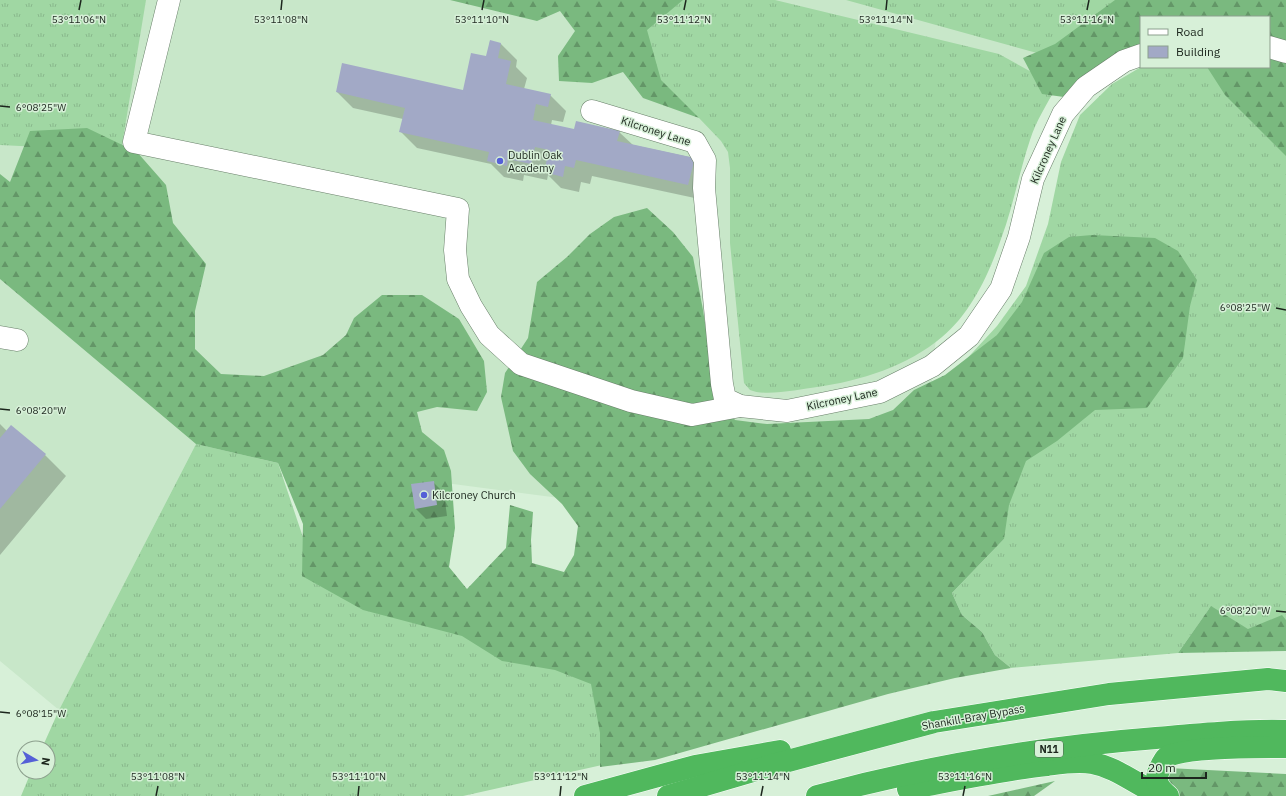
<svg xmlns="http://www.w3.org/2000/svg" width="1286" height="796" viewBox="0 0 1286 796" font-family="'IBM Plex Sans',sans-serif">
<defs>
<pattern id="grass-tufts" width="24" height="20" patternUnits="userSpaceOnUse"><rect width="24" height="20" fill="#a0d7a3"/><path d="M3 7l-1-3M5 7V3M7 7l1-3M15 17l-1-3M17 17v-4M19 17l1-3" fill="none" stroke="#89b88c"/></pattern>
<pattern id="forest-firs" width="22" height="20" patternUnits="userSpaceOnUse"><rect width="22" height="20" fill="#7ab97f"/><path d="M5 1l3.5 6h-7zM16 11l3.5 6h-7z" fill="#639667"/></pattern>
</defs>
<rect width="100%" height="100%" fill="#d7f0d8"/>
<path fill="#c8e7c9" d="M0,0H882L1045,44L937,326L917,545L240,456L196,444L59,710L0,661Z"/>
<g fill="url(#grass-tufts)">
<path d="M0,0H146L121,151L0,145Z"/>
<path d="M663,0H775L999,54L1057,86C1047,104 1036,121 1030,140C1019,173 1013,207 1001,239C989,274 971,313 942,337C908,366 860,381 817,387C800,389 766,397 750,390C748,388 746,385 744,383L730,243V168L728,152L721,141L699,118L659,90L640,29Z"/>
<path d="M846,0H1120L1048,56Z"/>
<path d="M1141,67H1213L1286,142V649L1209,609L1178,653L1011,668L995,655L982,632L962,615L952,593L1004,539L949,378L997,326L1026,286L1048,224L1061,162L1080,115L1112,84Z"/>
<path d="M196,444L278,463L310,558L608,652L611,763L463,796H21L31,772H48V748H42L59,710Z"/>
</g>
<g fill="url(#forest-firs)">
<path d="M450,0H683L647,30L661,80L699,118L643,98L623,72L592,83L559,81L558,56L575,31L560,11L537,21Z"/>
<path d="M1115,0H1286V156L1225,95L1207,67H1269V17H1141V49L1064,97L1042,94L1023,58L1055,44Z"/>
<path d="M87,128L137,152L166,185L173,223L206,264L195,311V349L221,374L264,376L323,355L346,335L354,318L382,295H422L459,319L484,361L487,392L477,411L437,407L417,412L422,432L444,450L451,471L455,528L449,567L467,589L506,548L510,505L533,512L531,540L532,563L564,572L574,555L578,526L562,504L530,474L513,451L501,397L505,373L528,338L537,282L567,257L590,234L614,217L647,208L673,232L693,257L703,310L716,393L735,420L767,424L869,419L893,410L914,390L945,375L997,335L1022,302L1044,253L1069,237L1092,235L1155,238L1178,251L1197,280L1190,306L1183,358L1147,408L1095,410L1057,441L1026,461L1009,505L1004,539L952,593L962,615L982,632L995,655L1011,668L955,678L888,694L655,760L600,767V733L591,684L555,670L502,661L462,636L363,610L302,576L303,524L278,463L196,444L0,279V174L10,182L30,131Z"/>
<path d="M1211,606L1248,629L1282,615L1286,620V651L1178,653Z"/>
<path d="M1168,768L1286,774V796H1169Z"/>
<path d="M1055,781L1034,796H988Z"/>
</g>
<g fill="#0003">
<path d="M490,41L501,44L517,60L516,67L527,78L524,89L550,95L566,111L563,122L552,120L551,125L575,130L619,132L633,145L694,158L704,200L592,176L590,184L581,182L579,192L561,188L548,175L547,180L524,175L523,181L504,177L491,164L417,148L401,132L403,119L353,108L337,92L464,91L487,58Z"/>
<path d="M0,424L7,431L45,455L66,476L0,555Z"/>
<path d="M433,482L444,493L447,516L426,519L415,508Z"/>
</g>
<g fill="#a2a9c6">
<path d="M490,40L501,43L498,58L511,61L506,84L551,94L548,107L536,104L533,120L574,129L576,121L620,131L617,141L695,158L688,185L576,160L574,168L565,166L563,177L544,172L549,150L535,147L531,164L508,159L507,166L487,161L489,152L399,132L405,108L336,92L342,63L463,90L471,53L486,56Z"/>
<path d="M11,425L46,454L0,509V438Z"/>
<path d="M434,481L437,505L415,509L411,484Z"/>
</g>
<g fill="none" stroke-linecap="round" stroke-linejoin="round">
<defs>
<g id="minor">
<path d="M169,0L134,142L458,209L455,250L458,279L471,306L489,335L521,364L631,401L692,415L740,406"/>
<path d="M1269,47L1286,52"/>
<path d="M592,111L695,142L705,160L704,188L722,384L725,399L740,406L787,411L880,392L932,366L969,336L1001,289L1019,237L1033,179L1063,114L1086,87L1124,61L1141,55"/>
<path d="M0,337L17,340"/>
</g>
<g id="highway">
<path d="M908,789C954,780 1000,770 1047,765C1061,763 1078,760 1092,763C1120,768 1139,788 1164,796"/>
<path d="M585,796L695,766L780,751"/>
<path d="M668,796L773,765L934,722L1109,694L1268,679L1286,681"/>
<path d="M817,796C928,766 1041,747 1156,738C1199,734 1243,730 1286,731"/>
<path d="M1168,796C1160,789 1155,784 1158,773C1160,768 1163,760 1167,757C1183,747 1264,747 1286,747"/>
</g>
</defs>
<use href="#minor" stroke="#687f69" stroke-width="23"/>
<use href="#highway" stroke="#fff" stroke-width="23"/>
<use href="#minor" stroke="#fff" stroke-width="22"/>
<use href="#highway" stroke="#50b85d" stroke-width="22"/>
</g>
<path fill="none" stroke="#1c261d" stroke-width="1.5" d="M79,10L81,0M281,10L282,0M482,10L484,0M684,10L686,0M886,10L887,0M1087,10L1089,0M0,106L10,107M1276,308L1286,310M0,409L10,410M1276,611L1286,612M0,712L10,713M156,796L158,786M358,796L359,786M560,796L561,786M761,796L763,786M963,796L965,786"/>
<g fill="#5560d7" stroke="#d7f0d8" stroke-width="1.5">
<circle cx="500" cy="161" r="4"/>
<circle cx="424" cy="495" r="4"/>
</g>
<g text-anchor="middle" stroke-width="3" stroke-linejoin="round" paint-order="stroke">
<rect fill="#d7f0d8" stroke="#546355" stroke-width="1" x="1035" y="741" width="28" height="16" rx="3"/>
<g font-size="10" font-weight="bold" fill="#1c261d">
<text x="1049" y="753">N11</text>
</g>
<g font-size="11" fill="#1c261d" stroke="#d7f0d8">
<text transform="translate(656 131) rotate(18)" y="4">Kilcroney Lane</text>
<text transform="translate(1048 150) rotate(-66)" y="4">Kilcroney Lane</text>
<text transform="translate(842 399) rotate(-12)" y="4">Kilcroney Lane</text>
<text transform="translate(973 717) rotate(-10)" y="4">Shankill-Bray Bypass</text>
</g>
<g font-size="11" fill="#1c261d" stroke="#d7f0d8" text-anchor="start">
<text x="508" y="159">Dublin Oak<tspan x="508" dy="13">Academy</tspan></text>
<text x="432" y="499">Kilcroney Church</text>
</g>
</g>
<g font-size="10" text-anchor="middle" fill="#1c261d" stroke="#d7f0d8" stroke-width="3" stroke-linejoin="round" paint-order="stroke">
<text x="281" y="23">53°11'08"N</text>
<text x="482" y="23">53°11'10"N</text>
<text x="684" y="23">53°11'12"N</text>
<text x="886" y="23">53°11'14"N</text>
<text x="1087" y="23">53°11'16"N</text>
<text x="79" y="23">53°11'06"N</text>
<text x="41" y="111">6°08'25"W</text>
<text x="1245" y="311">6°08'25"W</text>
<text x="41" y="414">6°08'20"W</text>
<text x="1245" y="614">6°08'20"W</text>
<text x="41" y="717">6°08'15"W</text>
<text x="158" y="780">53°11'08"N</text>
<text x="359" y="780">53°11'10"N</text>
<text x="561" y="780">53°11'12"N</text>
<text x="763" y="780">53°11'14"N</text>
<text x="965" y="780">53°11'16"N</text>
</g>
<rect x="1140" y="16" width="130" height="52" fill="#d7f0d8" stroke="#8c9f8d"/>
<rect x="1148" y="29" width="20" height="6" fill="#ffffff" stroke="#8c9f8d"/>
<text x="1176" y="36" font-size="12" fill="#1c261d">Road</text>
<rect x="1148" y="46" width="20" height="12" fill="#a2a9c6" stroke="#8c9f8d"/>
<text x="1176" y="56" font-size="12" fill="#1c261d">Building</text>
<g transform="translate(36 760) rotate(99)"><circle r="19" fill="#d7f0d8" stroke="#8c9f8d"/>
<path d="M0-3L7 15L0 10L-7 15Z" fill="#5560d7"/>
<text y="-6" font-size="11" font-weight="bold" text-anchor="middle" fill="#1c261d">N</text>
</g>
<path d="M1142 772v6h64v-6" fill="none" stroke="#1c261d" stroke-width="2"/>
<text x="1148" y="772" font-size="12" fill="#1c261d" stroke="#d7f0d8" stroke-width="3" paint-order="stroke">20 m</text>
</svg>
